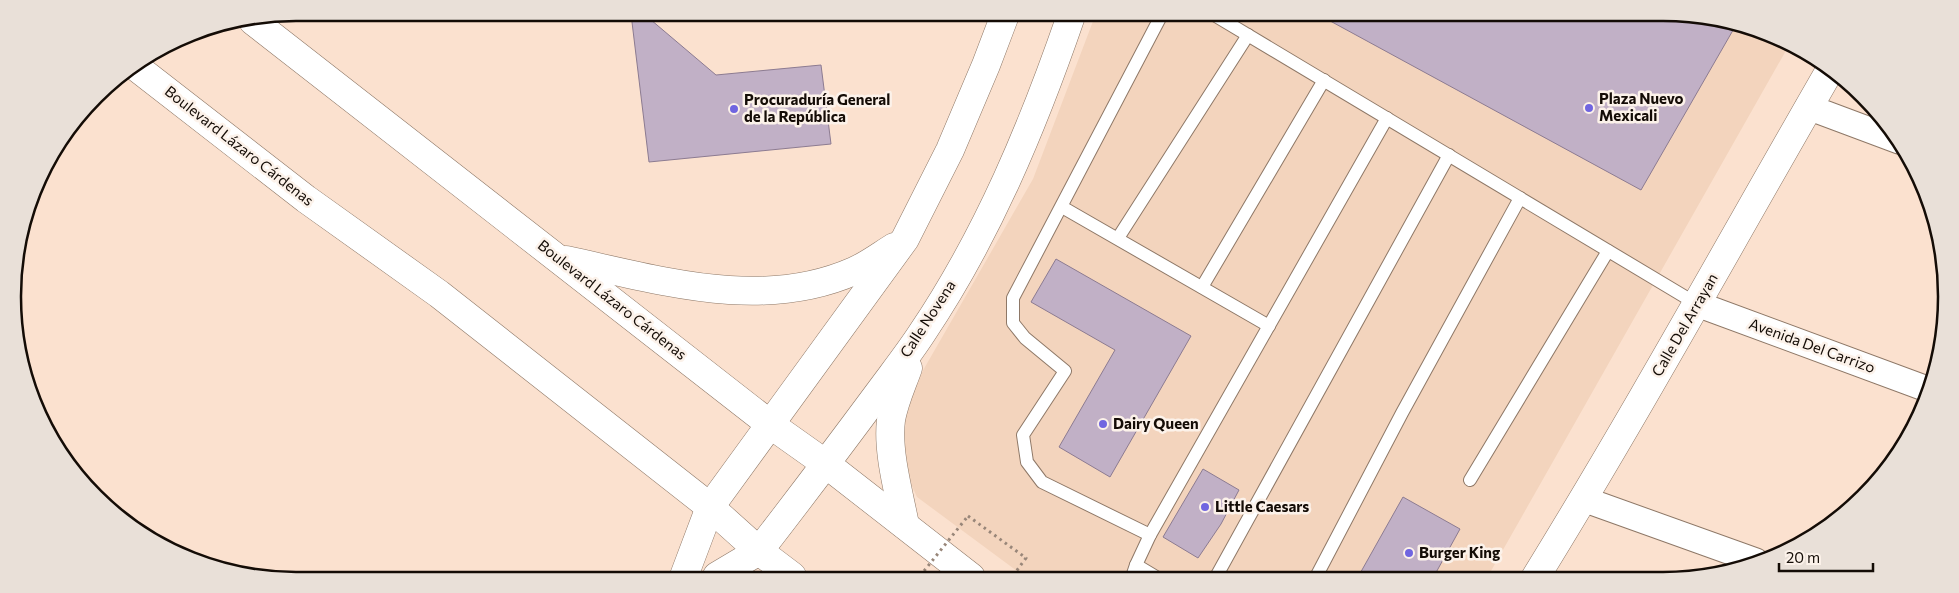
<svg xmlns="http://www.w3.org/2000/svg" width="1959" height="593" viewBox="0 0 1959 593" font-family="Commissioner,sans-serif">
<rect width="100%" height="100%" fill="#fbe1cf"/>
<path fill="#f3d4bd" d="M1095,16L1718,18L1788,47L1487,578L1025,577L917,497L905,471L898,436L906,400L1033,179Z"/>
<g fill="#c1b0c6" stroke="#8c7b91">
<path d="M631,14H644L716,75L821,65L831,144L649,162Z"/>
<path d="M1321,16L1718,18L1736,25L1641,190Z"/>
<path d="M1056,259L1191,336L1110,477L1059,447L1115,350L1031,302Z"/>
<path d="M1203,469L1239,490L1221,524L1198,558L1163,537Z"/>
<path d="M1403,497L1460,529L1433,578L1358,577Z"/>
</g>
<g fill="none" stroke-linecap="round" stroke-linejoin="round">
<defs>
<g id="service">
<path d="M1216,16L1697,304"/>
<path d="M1062,207L1269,326"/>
<path d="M1118,238L1248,35"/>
<path d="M1202,287L1324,80"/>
<path d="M1470,480L1608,251"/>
<path d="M1150,535L1042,482L1027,462L1023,435L1065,371L1025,338L1013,323V298L1161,16"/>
<path d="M1136,565L1156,577"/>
<path d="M1132,577L1136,565L1150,535L1387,118"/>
<path d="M1216,577L1449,155"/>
<path d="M1316,577L1402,413L1520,198"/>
</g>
<g id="minor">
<path d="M1808,107L1899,141"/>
<path d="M1697,304L1927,389"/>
<path d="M1583,499L1756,561"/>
</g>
<g id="tertiary">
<path d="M684,576L710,507"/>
<path d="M717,576L759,551"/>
<path d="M1535,578C1638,411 1732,240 1830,70"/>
</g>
<g id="primary">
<path d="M253,21L771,425L826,464L971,577"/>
<path d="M136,67L306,199L439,294L710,507L759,551L792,576"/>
<path d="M566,260C660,280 761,312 854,271C868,265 881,255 894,247"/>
<path d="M710,507L905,239L950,150L986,65L1005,15"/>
<path d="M905,525C899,493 887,452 891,420C894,402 902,385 908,368"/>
<path d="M759,551C800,498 840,445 880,391C894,372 909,353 922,333C988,235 1033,126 1071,16"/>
</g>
</defs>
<use href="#service" stroke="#8e7867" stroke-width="14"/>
<use href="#minor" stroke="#8e7867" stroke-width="27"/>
<use href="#tertiary" stroke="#8e7867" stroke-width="29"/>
<use href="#primary" stroke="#8e7867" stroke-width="29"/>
<path stroke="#988679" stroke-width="3" stroke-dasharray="2.5 4" stroke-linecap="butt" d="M968,516L1026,558L1012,577"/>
<use href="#service" stroke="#fff" stroke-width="12"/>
<use href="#minor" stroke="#fff" stroke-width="25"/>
<use href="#tertiary" stroke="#fff" stroke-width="28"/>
<use href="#primary" stroke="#fff" stroke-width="28"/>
<path stroke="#988679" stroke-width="3" stroke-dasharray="2.5 4" stroke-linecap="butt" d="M920,576L968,516"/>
</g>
<g fill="#7065e0" stroke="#fcf2ea" stroke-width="2">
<circle cx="1589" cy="108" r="5"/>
<circle cx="734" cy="109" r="5"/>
<circle cx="1103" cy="424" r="5"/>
<circle cx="1205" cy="507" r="5"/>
<circle cx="1409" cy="553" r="5"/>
</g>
<g text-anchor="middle" stroke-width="5" stroke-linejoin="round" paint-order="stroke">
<g font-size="15" font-weight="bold" fill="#140c06" stroke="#fcf2ea" text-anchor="start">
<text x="1599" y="104">Plaza Nuevo<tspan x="1599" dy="17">Mexicali</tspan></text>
<text x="744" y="105">Procuraduría General<tspan x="744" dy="17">de la República</tspan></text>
<text x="1113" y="429">Dairy Queen</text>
<text x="1215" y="512">Little Caesars</text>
<text x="1419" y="558">Burger King</text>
</g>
<g font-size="15" fill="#140c06" stroke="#fcf2ea">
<text transform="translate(239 146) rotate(38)" y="5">Boulevard Lázaro Cárdenas</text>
<text transform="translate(612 300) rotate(38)" y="5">Boulevard Lázaro Cárdenas</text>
<text transform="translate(928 319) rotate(-57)" y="5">Calle Novena</text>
<text transform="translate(1685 325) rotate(-60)" y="5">Calle Del Arrayan</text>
<text transform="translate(1812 346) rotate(20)" y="5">Avenida Del Carrizo</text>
</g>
</g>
<path d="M0 0H1959V593H0ZM296 21H1663A275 275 0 0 1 1938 296V297A275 275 0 0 1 1663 572H296A275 275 0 0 1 21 297V296A275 275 0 0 1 296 21Z" fill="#e9e0d8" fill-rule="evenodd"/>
<path fill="none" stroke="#140c06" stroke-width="2.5" d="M296 21H1663A275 275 0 0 1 1938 296V297A275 275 0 0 1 1663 572H296A275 275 0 0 1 21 297V296A275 275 0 0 1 296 21Z"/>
<path d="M1779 563v8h94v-8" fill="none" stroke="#140c06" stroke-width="2.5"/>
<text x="1786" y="563" font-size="15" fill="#140c06" stroke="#fcf2ea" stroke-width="4" paint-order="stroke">20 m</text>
</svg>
